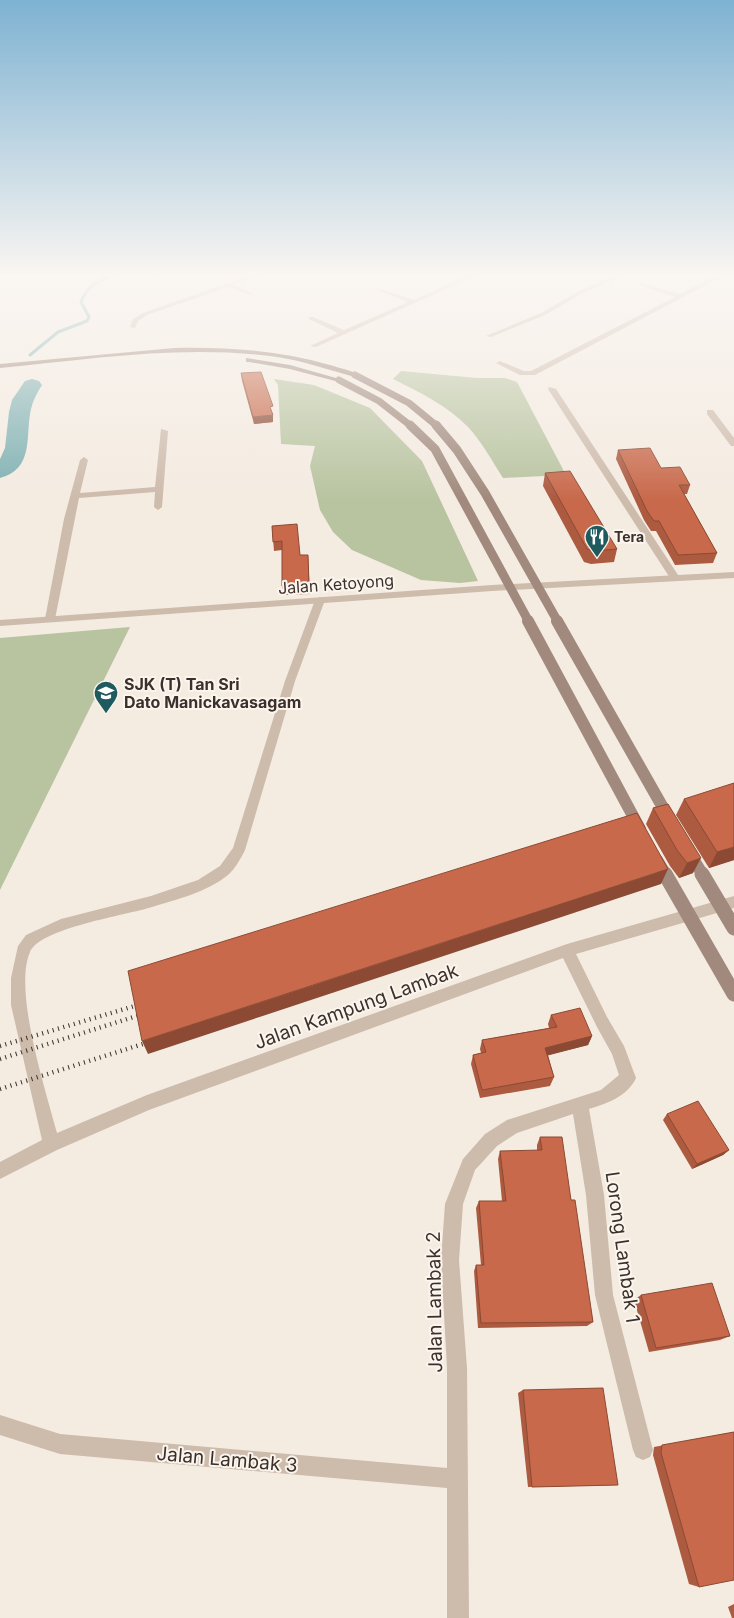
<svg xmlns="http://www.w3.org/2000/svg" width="734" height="1618" viewBox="0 0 734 1618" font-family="Inter,sans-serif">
<rect width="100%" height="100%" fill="#f4ebe1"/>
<g fill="#b8c4a0">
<path d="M401,371L477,378H505L517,382L566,475L503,478C492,461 482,442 468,427C448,406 419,392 393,379Z"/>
<path d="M274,379L314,385L370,408L422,461L478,581L460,583L421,580L352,550L333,532L320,510L310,466L315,446L281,444L278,385Z"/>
<path d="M130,627L0,890V638Z"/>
</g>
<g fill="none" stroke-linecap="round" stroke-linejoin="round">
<path stroke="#7fb0b2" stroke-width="3" d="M30,355L58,332L87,321L89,317L81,302C88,284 102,279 119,273"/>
<path fill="#7fb0b2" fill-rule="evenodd" d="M32,379L39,381L42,385C37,393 33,400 31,409C25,435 35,469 0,478V459L5,448L9,412L12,400L25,381Z"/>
<g fill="#cdbbac" fill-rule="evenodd">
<path d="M157,273H164L159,277L156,275Z"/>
<path d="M256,273H266L234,285L251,293V295L228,287L147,315L138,321L135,328L130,327L133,319L143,313Z"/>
<path d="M473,273H482L316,347L310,346L338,333L309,319V317H313L344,330L408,302L377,290V288L414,300Z"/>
<path d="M621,273H631L585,292L545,315L491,337L486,336L541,313L581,290Z"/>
<path d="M720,273H729L535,375H520L496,363L500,361L524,371H531L675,297L640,285V283L680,294Z"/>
<path d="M549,387L556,389L680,578L678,580L675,581L670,578L548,389Z"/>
<path d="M707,410H713L734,438V446H731L707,414Z"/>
<path d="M161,429L168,431L162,507L158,510L154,507L155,492L79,498L55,619L50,622L46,621L45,619L64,519L80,460L84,457L88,460L80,493L155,487Z"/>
<path d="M320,597L325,600L295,681L245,850C241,858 235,869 228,875C207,892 178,899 152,907C127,915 40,928 30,952C13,991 46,1091 57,1133L147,1095L567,944L734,896V908L576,954L607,1017L624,1046L636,1078C628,1096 606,1104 589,1109L604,1195L613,1295L653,1450L650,1457L643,1460L636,1457L633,1450L595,1295L586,1195L573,1114L517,1133L497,1146L475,1170L463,1204L459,1260L467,1368L469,1618H447V1488L60,1454L0,1435V1415L60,1434L447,1468V1368L441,1260L445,1204L463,1159L485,1134L507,1120L601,1090L619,1075L612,1054L597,1027L563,958L149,1110L57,1150L0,1179V1162L42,1140L11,1005V978L18,946L26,935L61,919L151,896L198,880L220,866L233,848L285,681L315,600Z"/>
</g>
<path fill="#cdbbac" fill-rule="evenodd" d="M734,572V578L492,591L0,626V620L492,585Z"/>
<g fill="#a18a7d" fill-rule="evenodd">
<path d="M174,348C227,347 278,350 330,365C339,368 351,370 359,375L355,377C329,370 304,361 277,357C185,344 92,359 0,368V364Z"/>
<path d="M246,358L290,365L343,380L339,382L290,369L249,362H246Z"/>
</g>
<g stroke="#3b302b" stroke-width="4.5" stroke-dasharray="1 4.5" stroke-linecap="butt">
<path d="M0,1046L138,1005"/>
<path d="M0,1059L140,1015"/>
<path d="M0,1089L146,1043"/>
</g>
<g stroke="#a18a7d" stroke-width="7">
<path d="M355,375L409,403L437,426"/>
<path d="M339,380L379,401L411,426"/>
</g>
<g stroke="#a18a7d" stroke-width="9">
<path d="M410,425L435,449L529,622"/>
<path d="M436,425L457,450L485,493L558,622"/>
</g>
<g stroke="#a18a7d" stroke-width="12">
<path d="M528,621L640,829"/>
<path d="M557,621L670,820"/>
<path d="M689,852L703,875"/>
<path d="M657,860L666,875"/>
</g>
<g stroke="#a18a7d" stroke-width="15">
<path d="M665,874L734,994"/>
<path d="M702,874L734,928"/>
</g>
</g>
<g fill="#ac5a40">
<path d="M241,373L273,414V422L254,424L242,381Z"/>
<path d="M618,450L661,468L690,485L687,494H684L717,553L713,563L675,565L656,531H651L644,520L616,459Z"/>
<path d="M545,473L617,549L614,562L591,564L584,562L543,486Z"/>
<path d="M272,526L300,555H308L310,594L283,595L282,586V550L274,551Z"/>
<path d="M684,799L734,860L709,868L676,815Z"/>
<path d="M668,804L693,873L679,878L670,866L646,824L653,808Z"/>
<path d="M551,1015L592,1036L588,1045L548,1055L554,1077L550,1086L480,1098L471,1064L473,1055L481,1053L480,1049L482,1040L549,1028L548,1024Z"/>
<path d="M667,1114L729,1150L723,1155L692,1169L663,1120Z"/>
<path d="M540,1137L571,1200L593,1322L587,1326L478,1328L474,1271L476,1265H481L476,1208L479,1201H502L498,1159L500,1151H537V1145Z"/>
<path d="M641,1295L730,1336L720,1340L649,1352L634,1300Z"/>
<path d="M523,1390L618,1485L528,1487L518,1393Z"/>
<path d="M734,1432L699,1587L689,1584L653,1455L654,1447Z"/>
<path d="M734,1604V1618H732L728,1607Z"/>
</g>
<g fill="#8c4a34">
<path d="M273,415V422L254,424L253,417Z"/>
<path d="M734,847V860L709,868L717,852Z"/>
<path d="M701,858L693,873L679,878L687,863Z"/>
<path d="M668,869L661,884L148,1054L142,1041Z"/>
<path d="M592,1036L588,1045L542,1057L545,1048Z"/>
<path d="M729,1150L723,1155L692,1169L697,1164Z"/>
</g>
<g fill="#c8694b" stroke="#8c4a34">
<path d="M261,372L273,406L270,407L273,415L253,417L241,373Z"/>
<path d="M650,448L661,468L680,467L690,485H679L717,553L678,555L659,521H654L647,511L618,450Z"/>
<path d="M570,471L617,549L594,551L587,549L545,473Z"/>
<path d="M297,524L300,555H308L309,585L282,586V541L273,542L272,526Z"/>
<path d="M734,783V847L717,852L684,799Z"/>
<path d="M668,804L701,858L687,863L677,850L653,808Z"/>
<path d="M637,813L668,869L142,1041L128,971Z"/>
<path d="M580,1008L592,1036L545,1048L554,1077L482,1090L473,1055L486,1052L482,1040L557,1027L551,1015Z"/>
<path d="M698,1101L729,1150L697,1164L667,1114Z"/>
<path d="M540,1137H562L571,1200H575L593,1322L481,1323L476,1265H484L479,1201H506L500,1151L542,1150Z"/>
<path d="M712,1283L730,1336L656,1348L641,1295Z"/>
<path d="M603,1388L618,1485L532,1487L523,1390Z"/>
<path d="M734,1432V1580L699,1587L661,1453L662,1445Z"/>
</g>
<linearGradient id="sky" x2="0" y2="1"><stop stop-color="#7eb2d2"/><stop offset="0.55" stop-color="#faf6f2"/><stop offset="1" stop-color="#faf6f2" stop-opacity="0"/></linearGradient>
<rect width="734" height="500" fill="url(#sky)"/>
<defs>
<symbol id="restaurant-pin" viewBox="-11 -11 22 30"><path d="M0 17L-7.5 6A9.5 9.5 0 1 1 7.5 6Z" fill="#1f5a5e" stroke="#fbf5ee"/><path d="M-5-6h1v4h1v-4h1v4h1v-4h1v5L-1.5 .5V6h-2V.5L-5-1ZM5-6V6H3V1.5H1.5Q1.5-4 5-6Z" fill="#fff"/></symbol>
<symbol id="school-pin" viewBox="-11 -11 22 30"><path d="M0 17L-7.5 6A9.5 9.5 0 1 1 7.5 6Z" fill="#1f5a5e" stroke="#fbf5ee"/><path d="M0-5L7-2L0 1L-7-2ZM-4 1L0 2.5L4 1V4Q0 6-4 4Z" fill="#fff"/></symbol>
</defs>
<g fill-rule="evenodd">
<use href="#restaurant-pin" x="583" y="523" width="28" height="38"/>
<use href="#school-pin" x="92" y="679" width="28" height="38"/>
</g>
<g text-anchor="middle" stroke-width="4" stroke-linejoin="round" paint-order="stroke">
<g font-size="14" font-weight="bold" fill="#3b302b" stroke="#fbf5ee" text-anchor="start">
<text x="614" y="542">Tera</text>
</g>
<g font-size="16" fill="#3b302b" stroke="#fbf5ee">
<text transform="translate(336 584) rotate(-4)" y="6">Jalan Ketoyong</text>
</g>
<g font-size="16" font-weight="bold" fill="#3b302b" stroke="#fbf5ee" text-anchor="start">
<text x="124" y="690">SJK (T) Tan Sri<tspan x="124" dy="18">Dato Manickavasagam</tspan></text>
</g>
<g font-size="19" fill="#3b302b" stroke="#fbf5ee">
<text transform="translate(356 1006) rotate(-20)" y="7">Jalan Kampung Lambak</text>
<text transform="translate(623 1247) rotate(82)" y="7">Lorong Lambak 1</text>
<text transform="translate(434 1302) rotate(-91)" y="7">Jalan Lambak 2</text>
<text transform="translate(227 1459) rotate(5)" y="7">Jalan Lambak 3</text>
</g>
</g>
</svg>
